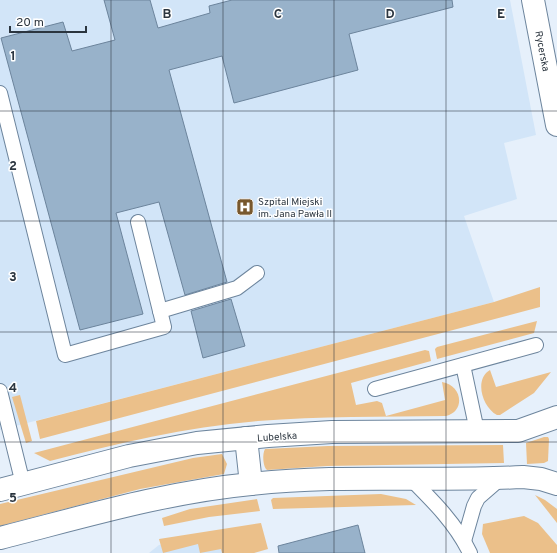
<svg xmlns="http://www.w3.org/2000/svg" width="557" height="553" viewBox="0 0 557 553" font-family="Overpass,sans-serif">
<rect width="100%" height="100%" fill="#e6f0fb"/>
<g fill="#d2e5f8">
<path d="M0,0H510L536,135L504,143L517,199L464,216L494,302L0,430Z"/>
<path d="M218,533L254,553H149L159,545Z"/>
</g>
<g fill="#ebc08a">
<path d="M540,287V307L40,439L36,421L494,302Z"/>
<path d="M537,321L534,333L437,359L435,349L437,347Z"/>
<path d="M425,350L429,351L431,361L351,383L356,405L377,401L382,403L386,416L445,400L442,382C462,385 466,411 446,416C383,417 320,416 258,421C187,427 118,443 50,461L34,453Z"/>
<path d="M490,370L496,387L551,372L534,393L500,415H497C482,407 474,379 490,370Z"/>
<path d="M20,395L32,441L26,443L12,397Z"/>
<path d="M544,437H548L549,439L548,461L544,463L527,464L526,443Z"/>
<path d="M503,445L504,463L327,466L267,470C263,467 262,454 265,449L328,446Z"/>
<path d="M222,454L227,464L224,474L140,489L0,526V504L193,458Z"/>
<path d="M381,494L406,499L416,505L273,509L271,500L273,498Z"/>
<path d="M535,495L545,500L557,509V523Z"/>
<path d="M257,499L260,511L209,517L164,526L162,518L190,509Z"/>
<path d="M524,516L538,523L557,545V553H490L482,534L483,524Z"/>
<path d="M261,523L268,549L254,553H222L221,549L200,553L198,544L163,553L159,539Z"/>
</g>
<g fill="#98b2ca" stroke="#6c849c">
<path d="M104,0H150L158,28L210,13L209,6L232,0H452L453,7L349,34L358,70L234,103L222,56L169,70L227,282L185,295L159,202L116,213L143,314L80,330L1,38L63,22L72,51L115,40Z"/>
<path d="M231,299L245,346L203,358L191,311Z"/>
<path d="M358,525L365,553H279L278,546Z"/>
</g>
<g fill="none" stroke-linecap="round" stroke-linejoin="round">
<defs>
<g id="lane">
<path d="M0,93L65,355L164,327L138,222"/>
<path d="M160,311L237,288L257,273"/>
<path d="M463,365L477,431"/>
<path d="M375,389L536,345"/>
<path d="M0,391L23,484"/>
<path d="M411,479C434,502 456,524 470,553"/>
<path d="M464,541L474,506L478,498L501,478"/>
</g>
<path id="street" d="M533,0L557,125"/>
<g id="secondary">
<path d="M246,438L251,484"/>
<path d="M0,490L129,456L197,443L268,436L332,432L518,431L557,417"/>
<path d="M0,538C83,517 166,492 251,484C341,474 432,482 523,477L541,479L557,484"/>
</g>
</defs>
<use href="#lane" stroke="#6d859d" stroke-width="16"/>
<use href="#street" stroke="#6d859d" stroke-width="24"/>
<use href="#secondary" stroke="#6d859d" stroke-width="24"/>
<use href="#lane" stroke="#fff" stroke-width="14"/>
<use href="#street" stroke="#fff" stroke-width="22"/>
<use href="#secondary" stroke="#fff" stroke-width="22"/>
</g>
<path fill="none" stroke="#2b353f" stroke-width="1" stroke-opacity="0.55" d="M111,0V553M223,0V553M334,0V553M446,0V553M0,111H557M0,221H557M0,332H557M0,442H557"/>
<defs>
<symbol id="hospital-square" viewBox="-11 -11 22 22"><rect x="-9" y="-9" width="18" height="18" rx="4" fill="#78582d" stroke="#fff"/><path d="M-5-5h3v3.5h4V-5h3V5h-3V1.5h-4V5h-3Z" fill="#fff"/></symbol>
</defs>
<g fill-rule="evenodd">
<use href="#hospital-square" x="235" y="197" width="20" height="20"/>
</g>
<g text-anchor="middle" stroke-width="3" stroke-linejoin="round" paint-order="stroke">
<g font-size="10" fill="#2b353f" stroke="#fff">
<text transform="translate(543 51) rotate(79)" y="4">Rycerska</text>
<text transform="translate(277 436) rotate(-4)" y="4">Lubelska</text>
</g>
<g font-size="10" fill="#2b353f" stroke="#fff" text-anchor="start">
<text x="258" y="205">Szpital Miejski<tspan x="258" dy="12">im. Jana Pawła II</tspan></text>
</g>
</g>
<g font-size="13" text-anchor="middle" font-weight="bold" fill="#2b353f" stroke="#fff" stroke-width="3" stroke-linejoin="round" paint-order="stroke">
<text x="167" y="18">B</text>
<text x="278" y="18">C</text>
<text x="390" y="18">D</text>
<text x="501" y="18">E</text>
<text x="13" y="60">1</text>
<text x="13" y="170">2</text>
<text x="13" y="281">3</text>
<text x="13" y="392">4</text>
<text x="13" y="502">5</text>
</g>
<path d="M10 26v6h76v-6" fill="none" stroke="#2b353f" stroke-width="2"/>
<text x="16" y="26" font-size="12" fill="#2b353f" stroke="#ffffff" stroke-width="3" paint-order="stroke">20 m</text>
</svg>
